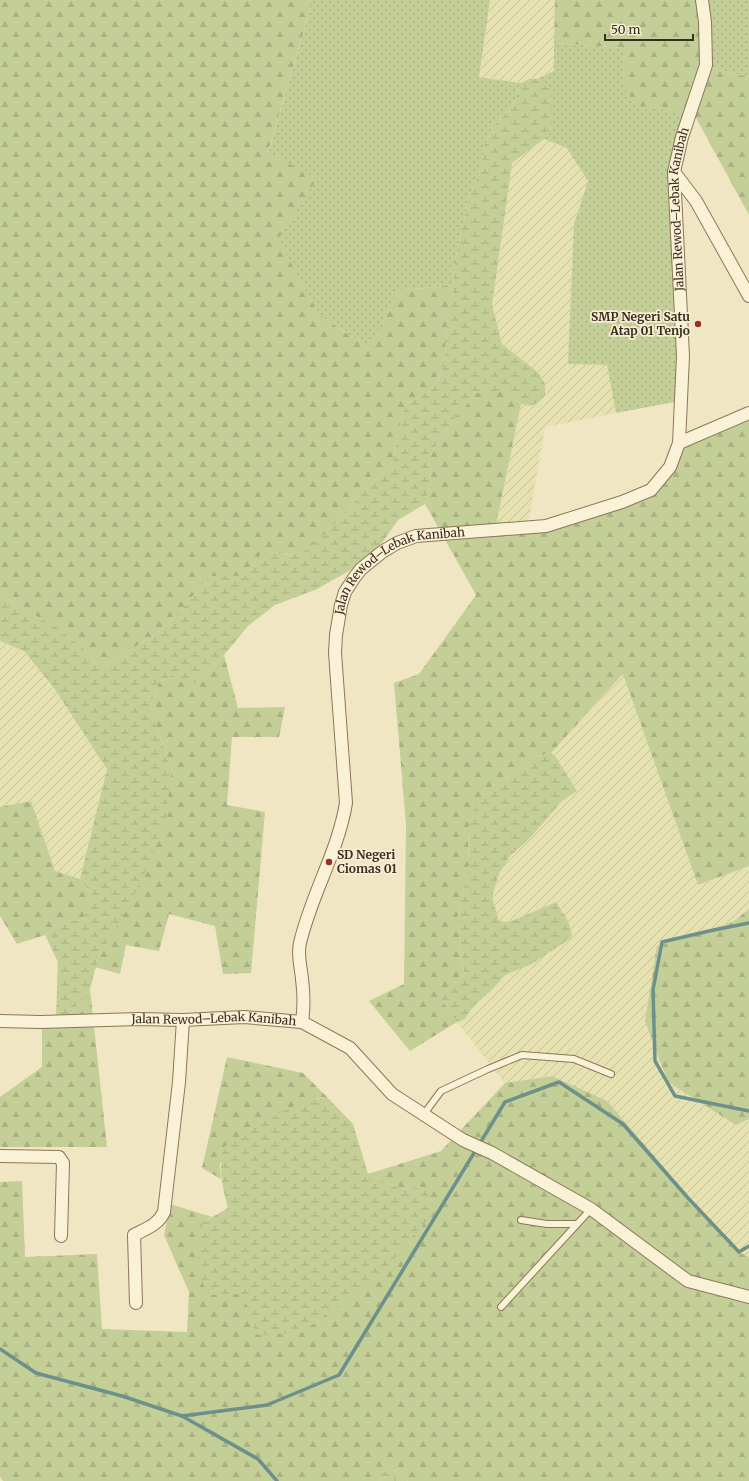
<svg xmlns="http://www.w3.org/2000/svg" width="749" height="1481" viewBox="0 0 749 1481" font-family="Merriweather,serif">
<defs>
<pattern id="farmland-furrows" width="10" height="10" patternUnits="userSpaceOnUse"><rect width="10" height="10" fill="#e6e1b0"/><path d="M-1 1l2-2M0 10L10 0M9 11l2-2" fill="none" stroke="#c6c197"/></pattern>
<pattern id="grass-dots" width="8" height="8" patternUnits="userSpaceOnUse"><rect width="8" height="8" fill="#c4ce97"/><path d="M2 2h.1M6 6h.1" fill="none" stroke="#a9b182" stroke-width="1.8" stroke-linecap="round"/></pattern>
<pattern id="forest-firs" width="22" height="20" patternUnits="userSpaceOnUse"><rect width="22" height="20" fill="#c4ce97"/><path d="M5 1l3.5 6h-7zM16 11l3.5 6h-7z" fill="#a9b182"/></pattern>
<pattern id="wetland-marsh" width="20" height="14" patternUnits="userSpaceOnUse"><rect width="20" height="14" fill="#c4ce97"/><path d="M1 5h8M5 5V1M11 12h8M15 12V8" fill="none" stroke="#a9b182"/></pattern>
</defs>
<rect width="100%" height="100%" fill="#f0e6c3"/>
<g fill="url(#farmland-furrows)">
<path d="M490,0H555L554,71L537,79H529L521,83L479,77Z"/>
<path d="M544,139L567,148L588,181L574,224L568,363L607,365L616,413L545,427L528,524L496,525L521,404L530,406L538,372L502,344L492,305L512,162Z"/>
<path d="M0,641L24,651L54,688L107,769L80,879L55,871L31,801L0,807Z"/>
<path d="M624,674L698,885L749,866V909L733,922L657,946L736,1125L749,1119V1257L736,1251L552,1076L505,1083L457,1022L465,1019L473,1006L492,990L505,975L530,965L556,902L508,922L499,921L492,897L499,874L510,856L530,838L562,801L577,791L555,756L551,753Z"/>
</g>
<g fill="url(#grass-dots)">
<path d="M313,0H490L479,77L521,83L513,105L493,127L484,146L481,167L468,201L455,260L453,285L398,291L369,349L319,314L277,239L268,153Z"/>
<path d="M701,0H749V77L703,66Z"/>
<path d="M554,43L624,48L623,85L695,116L677,162L680,401L616,413L607,365L568,364L574,224L588,181L567,148L544,139L552,127L549,88L537,79L554,71Z"/>
</g>
<g fill="url(#forest-firs)">
<path d="M0,0H313L268,152L317,179L278,239L319,314L369,349L398,291L453,285L452,300L447,319L445,362L437,382L433,388L406,405L398,431L394,459L385,471L361,493L349,510L311,546L302,552L290,555L273,552L258,557L249,573L245,576H213L205,580L185,606L157,633L103,667H99L84,649L54,625L28,612L0,594Z"/>
<path d="M555,0H701L703,66L749,77V215L695,116L636,105L623,85L624,48L554,43Z"/>
<path d="M485,391H503L521,404L496,525L528,524L615,511L657,489L679,444L749,416V866L698,885L623,674L551,753L534,757L523,768L490,788L468,830L469,865L457,920L464,974L447,991L443,1002L457,1022L410,1051L369,1001L404,984L406,824L394,683L419,674L476,595L425,504L431,480L429,461L433,450L456,416L477,393Z"/>
<path d="M224,655L238,708L285,707L279,737H232L227,805L265,812L251,973L223,974L215,926L169,914L159,951L126,945L120,974L95,967L99,955L107,944L172,771L150,708L159,682L175,674L195,683Z"/>
<path d="M31,801L55,871L80,879L95,898L82,920L65,921L45,935L17,944L0,916V807Z"/>
<path d="M749,909V1119L736,1125L668,1082L645,1021L657,946L733,922Z"/>
<path d="M90,989L107,1147H0V1097L42,1067V1025L56,1017L71,1013Z"/>
<path d="M227,1057L303,1073L327,1097L317,1098L220,1163L221,1179L202,1168Z"/>
<path d="M552,1076L607,1101L736,1251L749,1257V1481H408L395,1470L383,1472L379,1481H3L0,1477V1182L22,1181L25,1257L97,1254L102,1329L187,1332L189,1292L164,1235L170,1204L212,1217L202,1223L426,1187L401,1189L368,1174L441,1151L505,1083Z"/>
</g>
<g fill="url(#wetland-marsh)">
<path d="M529,79H537L549,88L553,95L552,127L544,139L512,163L492,305L502,344L539,373L545,384V395L539,402L530,406L521,404L503,391H485L477,393L456,416L433,450L429,461L431,480L425,504L398,520L382,543L358,566L317,589L275,605L248,626L224,655L195,683L184,684L175,674L159,682L150,708L172,771L165,821L142,880L107,944L99,955L90,989L71,1013L56,1017L58,962L45,935L65,921L82,920L95,898L80,879L107,769L54,688L24,651L0,641V594L28,612L54,625L84,649L99,667H103L157,633L185,606L205,580L213,576H245L249,573L258,557L264,553L273,552L290,555L302,552L311,546L349,510L361,493L385,471L394,459L398,431L406,405L433,388L437,382L445,362L447,319L452,300L455,260L468,201L481,167L484,146L493,127L513,105L521,83Z"/>
<path d="M551,753L555,756L577,791L562,801L530,838L510,856L499,874L492,897L499,921L509,922L556,902C562,912 574,926 571,938L530,965L505,975L492,990L473,1006L465,1019L457,1022L443,1002L440,995L447,991L464,974L457,920L469,865L468,830L476,804L490,788L523,768L534,757Z"/>
<path d="M327,1097L353,1124L368,1174L401,1189L426,1187L434,1212L381,1274L301,1333L257,1335L243,1294L209,1295L200,1278L197,1254L202,1223L228,1208C222,1183 218,1173 224,1147C253,1128 292,1101 327,1097Z"/>
<path d="M395,1470L408,1481H379L382,1472Z"/>
</g>
<g fill="none" stroke-linecap="round" stroke-linejoin="round">
<g stroke="#6c918b" stroke-width="3.5">
<path d="M749,923L709,931L662,942L653,990L655,1061L675,1096L749,1111"/>
<path d="M0,1349L36,1373L122,1396L182,1416L258,1459L277,1481"/>
<path d="M182,1416L267,1405L339,1375L505,1102L559,1082L623,1124L688,1198L739,1252L749,1246"/>
</g>
<defs>
<g id="service">
<path d="M424,1114L441,1091L488,1069L522,1055L574,1059L611,1074"/>
<path d="M521,1220L547,1224H576"/>
<path d="M501,1307L591,1209"/>
</g>
<g id="minor">
<path d="M674,172L696,201L749,296"/>
<path d="M679,443L749,413"/>
<path id="s1" d="M0,1021L41,1022L138,1019L183,1020L244,1017L302,1022C304,1008 304,994 302,979C301,967 297,956 300,943C311,895 338,852 346,803L335,653L336,635L341,605L345,592L354,578L361,569L382,552L397,543L416,536L546,526L622,502L651,490L670,467L679,443L683,356L674,172L682,137L706,65L705,22L702,0"/>
<path d="M302,1022L350,1048L392,1094L463,1140L492,1153L591,1209L688,1281L749,1297"/>
<path d="M0,1156L59,1157L63,1163L61,1236"/>
<path d="M136,1303L134,1235C147,1228 158,1225 164,1212L179,1082L183,1020"/>
</g>
</defs>
<use href="#service" stroke="#8b7759" stroke-width="8"/>
<use href="#minor" stroke="#8b7759" stroke-width="14"/>
<use href="#service" stroke="#faf2d7" stroke-width="6"/>
<use href="#minor" stroke="#faf2d7" stroke-width="12"/>
</g>
<g fill="#9c2f27" stroke="#f7efd3" stroke-width="1.5">
<circle cx="698" cy="324" r="4"/>
<circle cx="329" cy="862" r="4"/>
</g>
<g text-anchor="middle" stroke-width="3.5" stroke-linejoin="round" paint-order="stroke">
<g font-size="12" fill="#3a2e1e" stroke="#f7efd3">
<text dy="4" stroke="none"><textPath href="#s1" startOffset="1366">Jalan Rewod–Lebak Kanibah</textPath></text>
<text dy="4" stroke="none"><textPath href="#s1" startOffset="801">Jalan Rewod–Lebak Kanibah</textPath></text>
<text dy="4" stroke="none"><textPath href="#s1" startOffset="214">Jalan Rewod–Lebak Kanibah</textPath></text>
</g>
<g font-size="12" font-weight="bold" fill="#3a2e1e" stroke="#f7efd3" text-anchor="end">
<text x="690" y="321">SMP Negeri Satu<tspan x="690" dy="14">Atap 01 Tenjo</tspan></text>
<text x="337" y="859" text-anchor="start">SD Negeri<tspan x="337" dy="14">Ciomas 01</tspan></text>
</g>
</g>
<path d="M605 34v6h88v-6" fill="none" stroke="#3a2e1e" stroke-width="2"/>
<text x="611" y="34" font-size="12" fill="#3a2e1e" stroke="#f7efd3" stroke-width="3" paint-order="stroke">50 m</text>
</svg>
